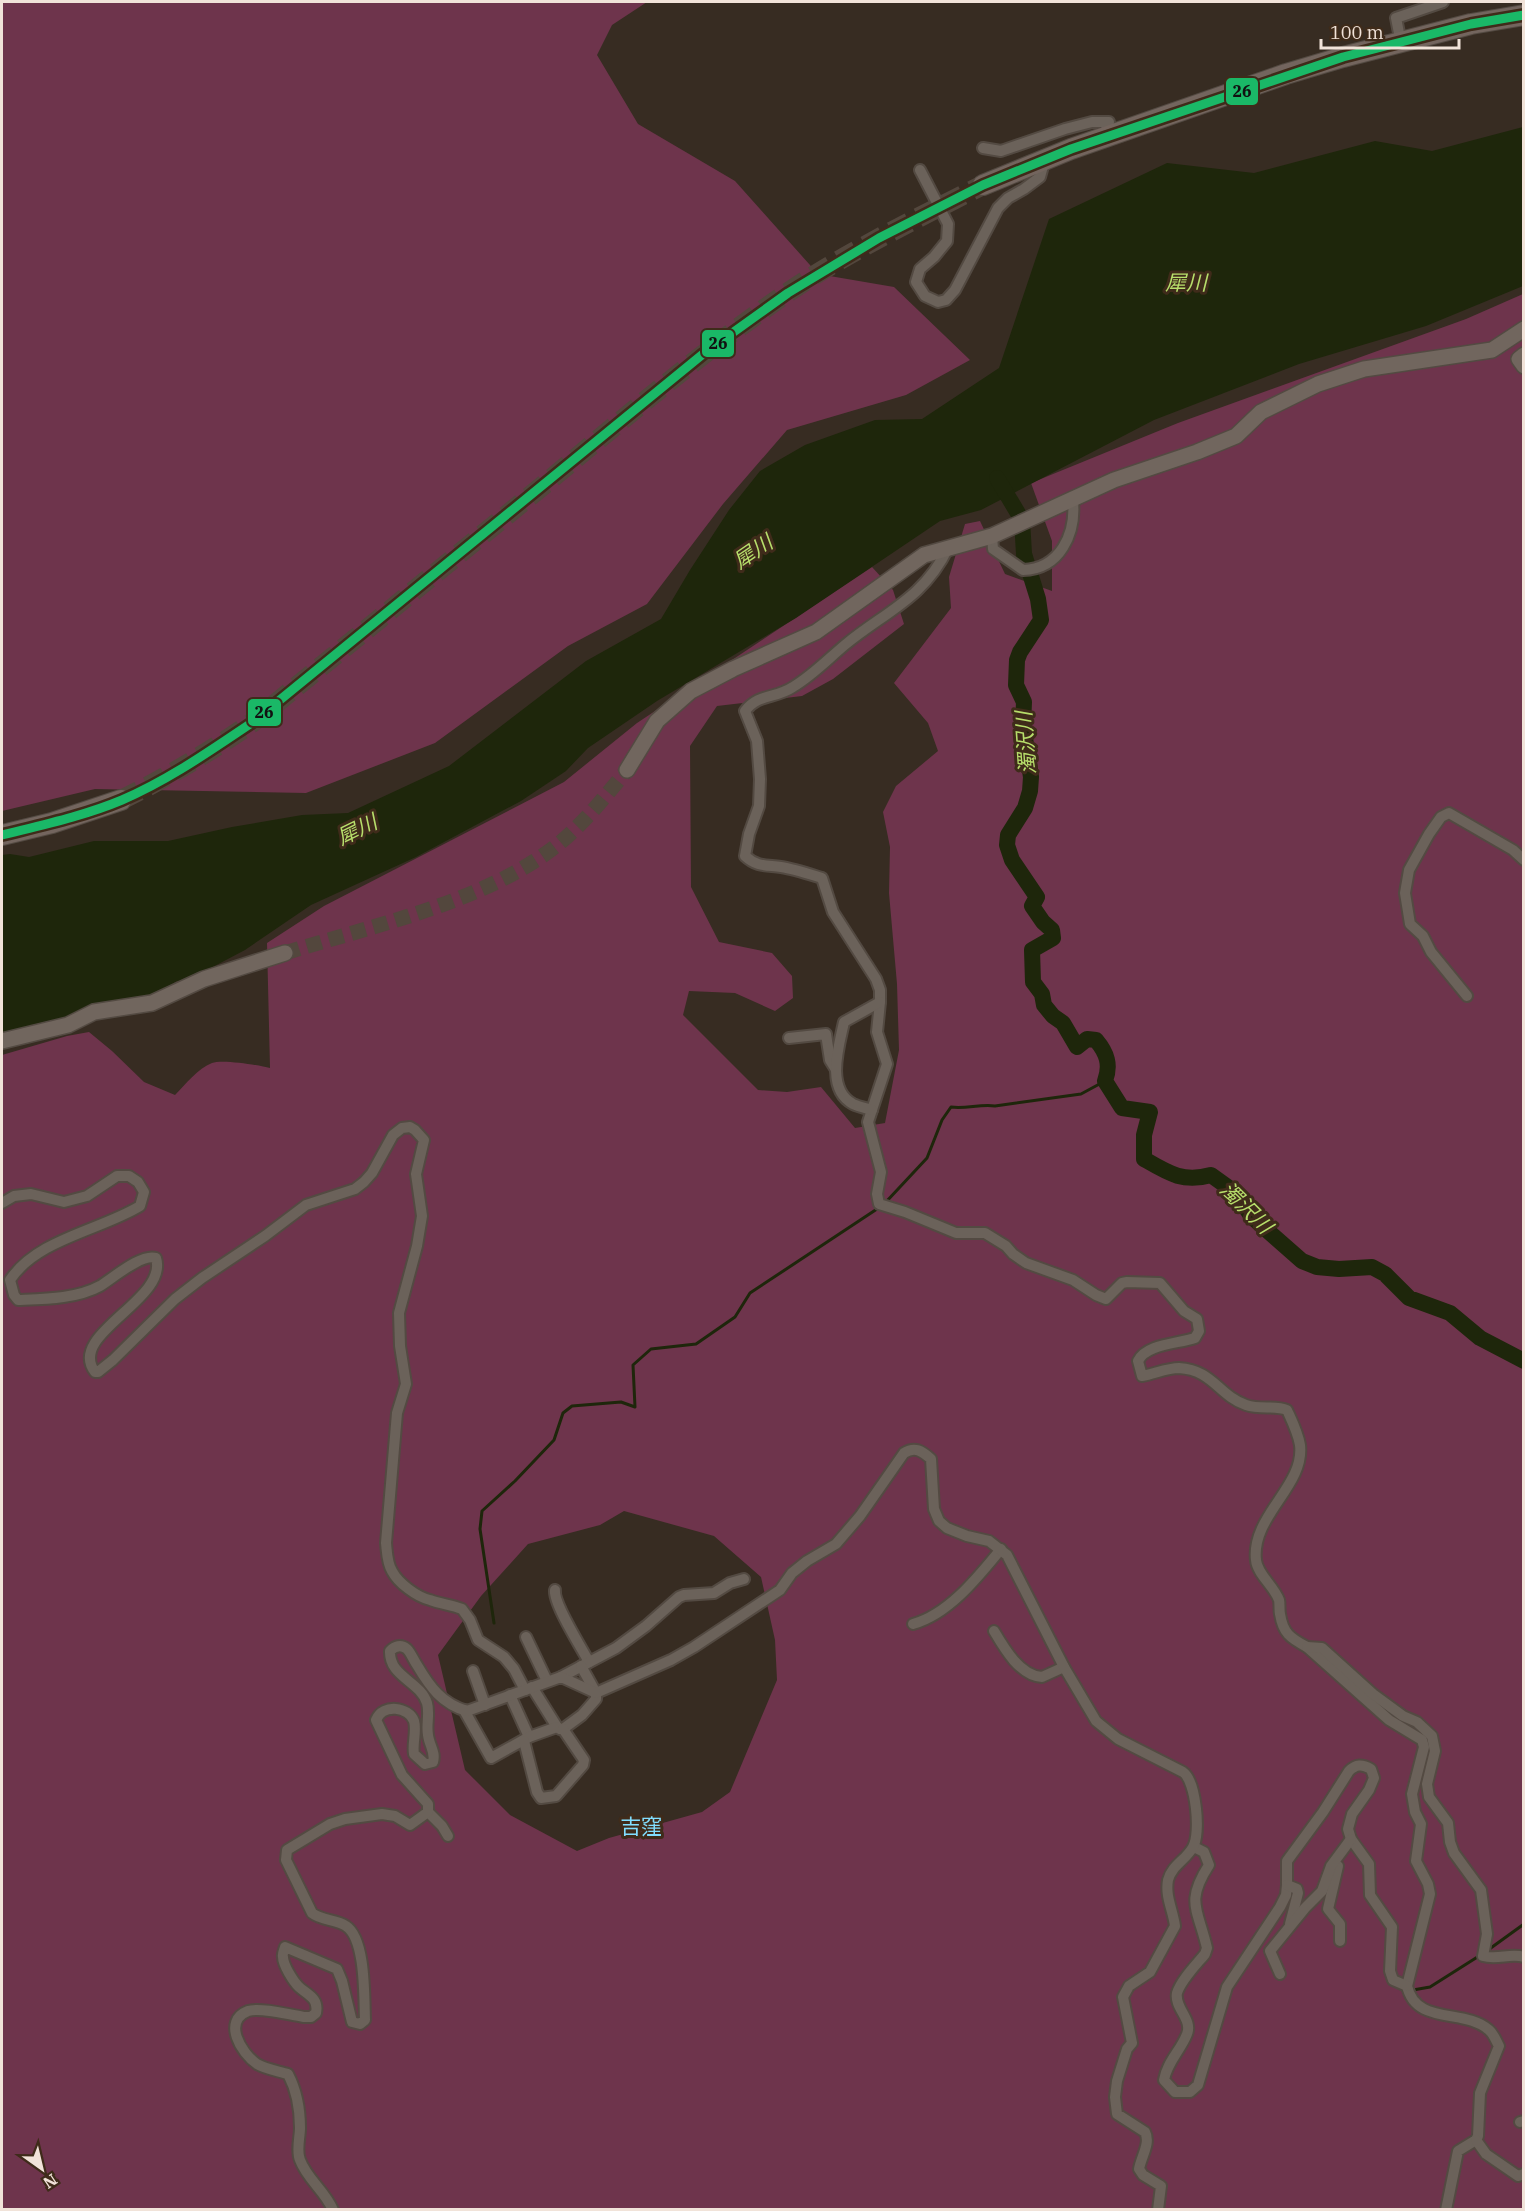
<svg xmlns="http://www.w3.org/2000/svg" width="1525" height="2211" viewBox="0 0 1525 2211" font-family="'IBM Plex Serif','Noto Sans JP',serif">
<rect width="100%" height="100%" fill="#372c22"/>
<g fill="#6e344c" fill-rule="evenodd">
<path d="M2,2H647L612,25L597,55L638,124L735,181L818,274L894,287L970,360L906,395L787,430L723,504L647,604L568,646L435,743L306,793L95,789L2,811Z"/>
<path d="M1523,294V2209L2,2210V1055L67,1036L89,1032L112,1051L144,1082L175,1095C185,1085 198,1068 212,1063C222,1059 258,1065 270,1068L267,943L324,906L564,782L637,723L872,567L893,590L904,624L833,679L802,696L717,706L690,746L691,887L719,942L772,953L792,976L793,998L775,1011L735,993L689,991L683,1015L758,1090L787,1092L821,1087L855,1128L885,1123L899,1050L897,984L889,893L890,847L883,812L896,786L938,751L928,723L894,683L951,608L949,577L965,524L980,521L1005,574L1052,591V541L1031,483L1178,423L1466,319ZM624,1511L714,1536L761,1577L775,1640L777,1680L730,1792L702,1812L609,1838L577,1851L510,1815L465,1770L438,1655L481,1596L528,1544L600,1525Z"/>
</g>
<path fill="#1e260b" d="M1523,127V286L1426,326L1299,364L1154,420L981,510L940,521L796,618L657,701L588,748L566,771L521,801L416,857L311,905L245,950L188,980L177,981L152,996L95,1004L63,1021L2,1034V855L10,854L29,857L94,841H168L232,827L302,815L348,813L449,766L586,661L661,619L690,570L729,510L760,471L805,445L875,420L922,419L999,368L1049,219L1167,163L1254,173L1375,141L1432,151Z"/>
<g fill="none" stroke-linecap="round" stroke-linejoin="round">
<g stroke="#1e260b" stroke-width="3">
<path d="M885,1203L927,1158L942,1120L951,1107C966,1109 980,1104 995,1106L1081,1094L1105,1081"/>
<path d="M494,1623L480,1529L482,1511L515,1481L554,1440L563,1413L572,1406L621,1402L635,1407L633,1365L651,1349L696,1344L735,1317L750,1293L880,1207"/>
<path d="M1488,1950L1524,1924"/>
<path d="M1413,1990L1430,1987L1479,1956"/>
</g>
<path stroke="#1e260b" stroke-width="16" d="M997,478L1022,520L1024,554L1038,599L1041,620L1020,652L1017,660L1016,685L1024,702L1023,725L1031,777L1030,791L1025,808L1008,835L1007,845L1012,860L1037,897L1032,906L1043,922L1052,930L1053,938L1032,950L1033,982L1042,994L1044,1005L1053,1016L1063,1023L1077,1047L1087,1039L1096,1040C1107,1053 1111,1065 1105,1081L1122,1108L1150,1112L1144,1135V1159C1168,1173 1183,1183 1211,1175L1236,1193L1252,1217L1302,1261L1317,1267L1339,1269L1372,1267L1385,1274L1409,1298L1450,1313L1480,1338L1524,1361"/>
<path stroke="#53473d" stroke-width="15" stroke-dasharray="15 8" stroke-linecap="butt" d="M285,953C371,926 480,903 552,849C581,827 604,798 627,770"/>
<path stroke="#53473d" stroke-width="20" stroke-dasharray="20 10" stroke-linecap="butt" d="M121,800C168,777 211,751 253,722C349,644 444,566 540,488C621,421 700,353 787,293C849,251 916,219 983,185"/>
<defs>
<g id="street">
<path d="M1401,43L1396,18L1443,2"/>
<path d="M983,148L1001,151L1065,129L1092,122H1109L1103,137"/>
<path d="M920,170L948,224L947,241L934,257L920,269L916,282L925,296L938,302L946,300L955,290L998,208L1008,198L1024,189L1040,177L1045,159"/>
<path d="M992,536L993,549L1023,570C1060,569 1076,534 1073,501"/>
<path d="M948,548C924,598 885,612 846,644C828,659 813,675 793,687C775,699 759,693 745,711L757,741L760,779L759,806L749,834L745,856C757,867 766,865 781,867C794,869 809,874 822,878L833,912L876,979L880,990V1002L877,1032L887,1064L868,1122L881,1172L877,1194L879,1204L905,1212L956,1233H985L1006,1246L1013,1254L1026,1263L1073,1280L1096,1295L1106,1299L1122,1283L1127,1282L1160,1283L1184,1311L1197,1319L1199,1331L1195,1338C1177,1344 1146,1344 1138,1361L1142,1376C1154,1374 1167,1368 1179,1368C1213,1370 1218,1395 1246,1405C1260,1410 1275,1405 1287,1410C1292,1421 1298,1433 1300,1445C1305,1486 1251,1516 1256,1560C1257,1574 1274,1586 1279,1600C1280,1604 1279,1609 1280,1614C1283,1633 1290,1638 1307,1647L1389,1720L1422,1740L1424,1747L1412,1794L1415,1812L1421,1824L1416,1861L1428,1884L1430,1894L1407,1986C1416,2026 1465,2008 1489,2030C1494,2034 1496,2041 1499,2046L1480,2093L1478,2136L1476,2140L1458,2151L1446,2210"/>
<path d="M1467,996L1431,952L1423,936L1410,924L1405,893L1409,870L1429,834L1441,817L1449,813L1513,850L1524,860"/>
<path d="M789,1038L826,1034L830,1060L835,1068"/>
<path d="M872,1110C866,1108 859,1107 853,1104C825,1089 839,1046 844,1022L880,1002"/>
<path d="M2,1203L14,1196L31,1194L64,1202L87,1196L117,1176H129L138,1182L144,1192L140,1206C101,1230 37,1239 10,1280L14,1295L18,1300C44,1299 76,1299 100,1286C113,1278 142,1253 156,1258C169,1300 66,1334 95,1372H98L113,1360L175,1299L202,1278L265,1236L306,1205L355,1189L364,1182L372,1173L393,1135L402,1128L410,1127L415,1130L424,1140L416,1174L422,1216L417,1246L399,1313L400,1346L406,1384L397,1413L386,1543C387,1552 387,1563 392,1571C398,1583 417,1597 430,1600C441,1604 452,1605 462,1609L470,1620L478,1640L504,1657L514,1669L525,1690"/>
<path d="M555,1590C553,1603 581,1647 589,1662"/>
<path d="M913,1624C949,1614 978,1577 1001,1549"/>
<path d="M994,1631C1004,1648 1020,1676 1042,1677L1064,1667"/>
<path d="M526,1637L547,1681"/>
<path d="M1307,1647L1322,1648L1373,1694L1403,1716L1417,1722L1432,1736L1435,1751L1427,1784L1429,1797L1448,1823L1450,1842L1454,1853L1481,1890L1487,1934L1483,1956C1497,1960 1511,1953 1524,1957"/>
<path d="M473,1671L485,1705"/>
<path d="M561,1677L616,1648L646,1626L679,1597L684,1595L714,1593L730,1583L744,1579"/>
<path d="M532,1687L557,1727L560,1729H563L582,1715L596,1699V1693L581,1666"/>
<path d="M510,1695L529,1737"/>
<path d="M464,1710L491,1758L529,1737L557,1727"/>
<path d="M524,1741L537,1792L541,1798L556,1796L583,1765L584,1760L563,1729"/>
<path d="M428,1812L442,1826L448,1836"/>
<path d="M1194,1847L1204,1852L1209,1865C1185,1902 1198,1909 1207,1948L1205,1954C1196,1965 1181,1980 1177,1993C1174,2008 1193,2019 1187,2034C1181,2050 1167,2062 1164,2080L1175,2092H1190L1198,2085L1227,1987L1280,1907L1286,1895L1287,1885V1861L1323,1812L1349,1771C1356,1764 1362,1764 1371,1769L1374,1778L1369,1790L1352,1814L1348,1829L1351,1839L1369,1864L1370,1895L1392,1927L1390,1971L1393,1980L1407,1986"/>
<path d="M1338,1866L1328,1909L1340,1924V1941"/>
<path d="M1287,1885L1297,1889L1298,1893L1290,1924"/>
<path d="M1280,1974L1270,1951L1305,1908L1322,1891L1331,1866L1351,1839"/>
<path d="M1520,2122L1524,2121"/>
<path d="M1476,2140L1486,2154L1518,2176L1524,2174"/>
<path d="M333,2210C325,2191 307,2179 300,2160C296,2151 300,2137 300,2128C300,2108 297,2091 288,2074C278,2071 265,2069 257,2064C241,2053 222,2021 248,2011C259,2007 292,2015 304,2017H311L316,2013C319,1998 308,1995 299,1987C293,1981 283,1965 283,1957C282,1954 284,1951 285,1947L337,1969L342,1981L352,2022L360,2024L365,2020C364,1998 366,1939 346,1926C336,1919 322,1921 312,1913L286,1860L287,1850L330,1824L345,1819L382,1814L395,1816L410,1825L428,1812V1804L402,1775L376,1720C383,1703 409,1707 414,1721C417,1731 412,1744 414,1754L425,1764L433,1762C436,1752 429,1745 428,1735C426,1725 430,1713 427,1703C420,1681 389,1677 390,1651C395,1646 401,1644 407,1649C411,1653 414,1661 417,1665C430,1687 442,1704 467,1711L561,1677L596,1693L671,1660L694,1647L780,1590L792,1573L807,1561L836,1544L860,1516L904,1453C915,1446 922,1451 931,1459L934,1509L939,1521L947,1528L967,1536L989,1541L1007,1555L1064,1667L1096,1721L1118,1739L1183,1772C1196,1781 1201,1833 1193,1847C1186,1860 1172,1865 1168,1880C1165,1897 1173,1910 1175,1926L1150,1972L1129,1986L1123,1997L1132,2043L1127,2049L1117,2081L1115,2097L1117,2114L1145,2132C1151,2143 1141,2157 1139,2169L1143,2175L1161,2186L1158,2210"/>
</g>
<g id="secondary">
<path d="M1524,355L1519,359L1524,366"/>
<path d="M627,770L657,721L691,691L733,669L816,632L924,555L992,536L1114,480L1197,452L1236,436L1261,412L1318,384L1364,369L1492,350L1524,329"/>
<path d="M2,1041L68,1025L94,1012L152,1003L204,979L285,953"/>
</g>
<g id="highway">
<path d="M983,185L1071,149L1286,74L1343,57L1471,24L1524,15"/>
<path d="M2,835L52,823L121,800"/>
</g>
</defs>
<use href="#street" stroke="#534a42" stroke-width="14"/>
<use href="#secondary" stroke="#534a42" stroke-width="18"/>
<use href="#highway" stroke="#534a42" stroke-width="22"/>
<use href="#street" stroke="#6b625a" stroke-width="10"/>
<use href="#secondary" stroke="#71665e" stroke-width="15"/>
<use href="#highway" stroke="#73655e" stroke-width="20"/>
<defs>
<path id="bus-1" d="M2,835C42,825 84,816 122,800C169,780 211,750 253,722L703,354L788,293L879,238L983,185L1071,149L1343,57L1471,24L1524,15"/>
</defs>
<use href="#bus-1" stroke="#3f2b1a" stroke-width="14"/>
<use href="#bus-1" stroke="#1ab867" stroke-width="9"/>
</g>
<g text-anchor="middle" stroke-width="6" stroke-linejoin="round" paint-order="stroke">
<g font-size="21" font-style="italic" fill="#b7de6b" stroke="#3f2b1a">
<text x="1186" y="290">犀川</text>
<text transform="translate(753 552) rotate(-34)" y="7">犀川</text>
<text transform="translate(1026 743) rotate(-94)" y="7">濁沢川</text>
<text transform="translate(357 830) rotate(-26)" y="7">犀川</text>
<text transform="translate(1246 1208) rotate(45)" y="7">濁沢川</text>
</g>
<g font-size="21" fill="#81deff" stroke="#3f2b1a">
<text x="641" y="1834">吉窪</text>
</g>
</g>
<g stroke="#3f2b1a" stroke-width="2">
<rect x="1225" y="77" width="34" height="29" rx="6" fill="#1ab867"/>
<rect x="701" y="329" width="34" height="29" rx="6" fill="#1ab867"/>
<rect x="247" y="698" width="35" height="29" rx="6" fill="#1ab867"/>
</g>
<g font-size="16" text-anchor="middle" font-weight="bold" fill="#111">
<text x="1242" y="97">26</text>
<text x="718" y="349">26</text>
<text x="264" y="718">26</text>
</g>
<rect width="1525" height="2211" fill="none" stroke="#f1e3d9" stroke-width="6"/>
<g transform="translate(42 2169) rotate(146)" stroke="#3f2b1a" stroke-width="4.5" paint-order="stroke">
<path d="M0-4.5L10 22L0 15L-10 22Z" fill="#f1e3d9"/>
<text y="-9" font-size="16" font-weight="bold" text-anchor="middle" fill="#f1e3d9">N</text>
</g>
<path d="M1321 39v9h138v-9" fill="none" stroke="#f1e3d9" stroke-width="3"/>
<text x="1330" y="39" font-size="18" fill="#f1e3d9" stroke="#3f2b1a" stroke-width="4.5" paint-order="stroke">100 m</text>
</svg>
